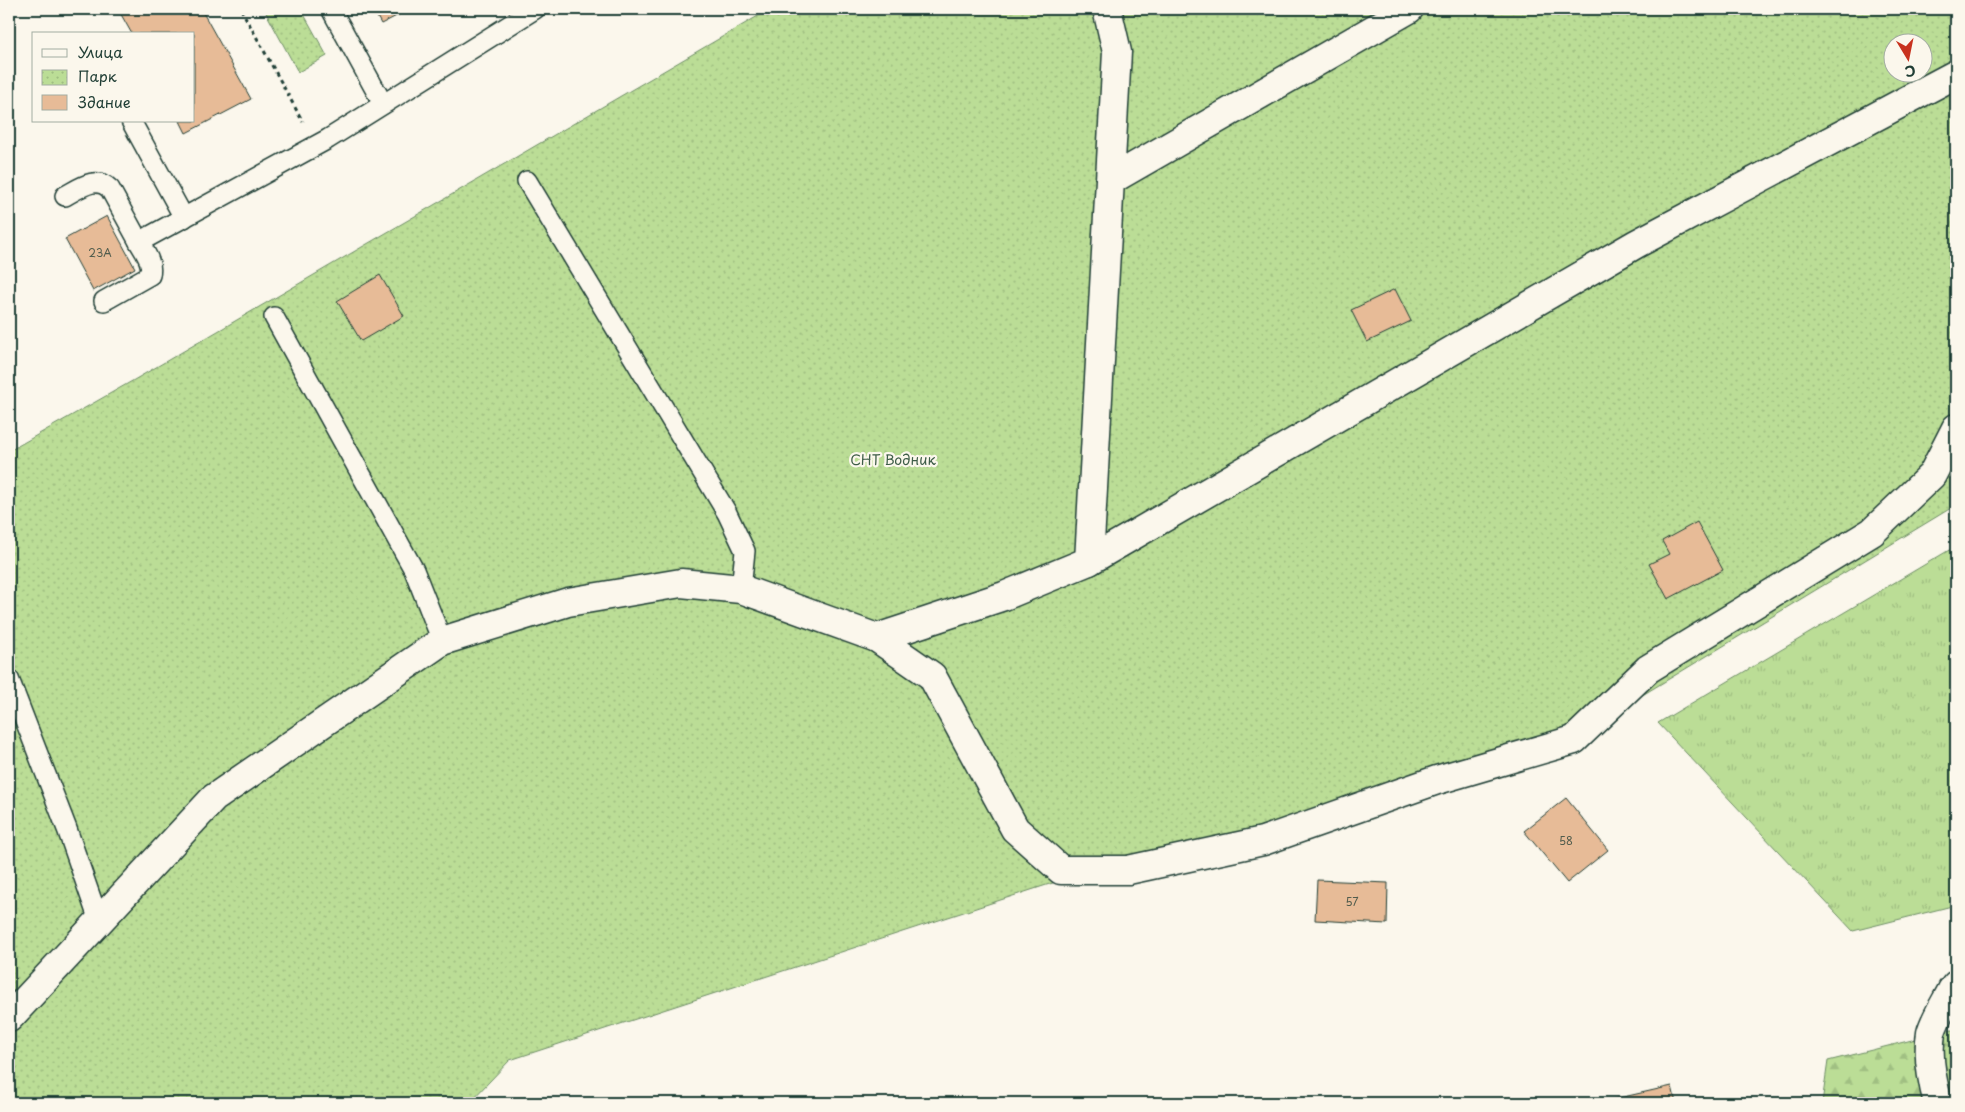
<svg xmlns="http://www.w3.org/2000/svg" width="1965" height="1112" viewBox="0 0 1965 1112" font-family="'Playpen Sans',sans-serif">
<defs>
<pattern id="grass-tufts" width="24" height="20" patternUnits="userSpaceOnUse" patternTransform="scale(1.25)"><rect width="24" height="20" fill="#bbdd96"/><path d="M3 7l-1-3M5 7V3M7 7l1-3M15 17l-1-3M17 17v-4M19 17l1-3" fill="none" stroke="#a0bf82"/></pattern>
<pattern id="forest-firs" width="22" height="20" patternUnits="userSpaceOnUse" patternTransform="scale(1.25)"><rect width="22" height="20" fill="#bbdd96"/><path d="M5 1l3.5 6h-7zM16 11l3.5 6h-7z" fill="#a0bf82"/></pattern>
<pattern id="park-dots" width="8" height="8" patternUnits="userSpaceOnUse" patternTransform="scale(1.25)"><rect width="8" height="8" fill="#bbdd96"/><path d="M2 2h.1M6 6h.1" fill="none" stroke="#a0bf82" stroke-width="1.8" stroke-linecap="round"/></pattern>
</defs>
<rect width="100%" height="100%" fill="#fbf7ec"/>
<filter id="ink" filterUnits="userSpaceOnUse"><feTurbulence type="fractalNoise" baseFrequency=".02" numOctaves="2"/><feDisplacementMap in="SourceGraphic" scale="10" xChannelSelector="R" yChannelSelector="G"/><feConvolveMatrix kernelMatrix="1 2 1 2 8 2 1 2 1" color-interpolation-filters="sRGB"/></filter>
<g filter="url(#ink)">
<path fill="url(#grass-tufts)" stroke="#6d8d65" d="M1956,546V905L1853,931L1658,723Z"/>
<path fill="url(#forest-firs)" stroke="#6d8d65" d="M1956,1029V1103H1822L1828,1061Z"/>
<g fill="url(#park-dots)" stroke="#6d8d65" fill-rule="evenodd">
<path d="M264,9H301L327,56L298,72Z"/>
<path d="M770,9H1956V505L1621,708L1277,827L1117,862L510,1060L469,1103H9V451L134,380ZM1892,42H1922V72H1892Z"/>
</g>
<g fill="#e7bb97" stroke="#1f3d34">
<path d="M118,9H201L251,99L186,133L180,121H194V34H132Z"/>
<path d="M373,9H410L381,24Z"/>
<path d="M107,216L135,268L93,291L65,239Z"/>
<path d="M380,275L404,316L361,341L337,301Z"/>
<path d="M1395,289L1411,321L1367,342L1351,310Z"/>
<path d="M1697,522L1723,570L1668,599L1649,564L1669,554L1662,541Z"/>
<path d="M1566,798L1608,850L1567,883L1524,831Z"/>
<path d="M1317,880L1388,883L1387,924L1315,920Z"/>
<path d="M1672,1086L1676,1103H1611L1610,1100Z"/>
</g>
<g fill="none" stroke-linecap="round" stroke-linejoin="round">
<defs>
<g id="service">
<path d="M331,9L383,104"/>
<path d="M131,121L184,218"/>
<path d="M527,181L727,513L745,551L741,589"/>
<path d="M65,196C80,188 96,175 110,189L139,242L328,139L535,9"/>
<path d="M104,301L150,275C153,262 145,253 139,242"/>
<path d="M274,317L414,570L442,641"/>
<path d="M9,679L67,829L99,921"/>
</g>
<g id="minor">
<path d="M1111,180L1409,9"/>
<path d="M1089,561L1636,244L1956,74"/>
<path d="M877,638L932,676L1015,829L1061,870H1128L1263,841L1437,780L1574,740L1648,669L1872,532L1932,475L1956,428"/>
<path d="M9,1018L214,798L442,641L568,602L681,583L741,589L877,638L1004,596L1089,561L1117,52L1107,9"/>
<path d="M1938,1103C1932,1081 1927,1056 1931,1033C1934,1020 1946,1002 1952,990L1956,985"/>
</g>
</defs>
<use href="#service" stroke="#1f3d34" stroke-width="22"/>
<use href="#minor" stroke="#1f3d34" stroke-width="31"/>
<path stroke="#1f3d34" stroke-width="3" stroke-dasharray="4 4" stroke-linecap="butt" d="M241,9L303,122"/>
<use href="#service" stroke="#fbf7ec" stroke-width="19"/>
<use href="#minor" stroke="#fbf7ec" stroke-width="28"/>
</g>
</g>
<g text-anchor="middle" stroke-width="4.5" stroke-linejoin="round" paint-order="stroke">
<g font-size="11" fill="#515c4d">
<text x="100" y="257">23А</text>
<text x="1566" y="845">58</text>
<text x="1352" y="906">57</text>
</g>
<g font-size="14" fill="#3e5d48" stroke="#fbf7ec">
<text x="893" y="465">СНТ Водник</text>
</g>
</g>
<rect width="1965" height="1112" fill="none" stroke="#fbf7ec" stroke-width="30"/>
<rect x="15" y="15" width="1935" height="1082" fill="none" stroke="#1f3d34" stroke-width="2" filter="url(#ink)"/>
<rect x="32" y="32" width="162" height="90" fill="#fbf7ec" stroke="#a3ada2"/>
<rect x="42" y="49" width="25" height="8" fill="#fbf7ec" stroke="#a3ada2"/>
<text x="78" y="58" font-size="15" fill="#1f3d34">Улица</text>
<rect x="42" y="70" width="25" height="15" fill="url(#park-dots)" stroke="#a3ada2"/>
<text x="78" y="82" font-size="15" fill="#1f3d34">Парк</text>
<rect x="42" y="95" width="25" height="15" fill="#e7bb97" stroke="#a3ada2"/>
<text x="78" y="108" font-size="15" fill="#1f3d34">Здание</text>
<g transform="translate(1908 58) rotate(170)"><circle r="24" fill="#fbf7ec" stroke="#a3ada2"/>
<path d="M0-4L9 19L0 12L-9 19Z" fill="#c8321e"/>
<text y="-8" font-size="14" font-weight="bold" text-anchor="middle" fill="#1f3d34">С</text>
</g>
</svg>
